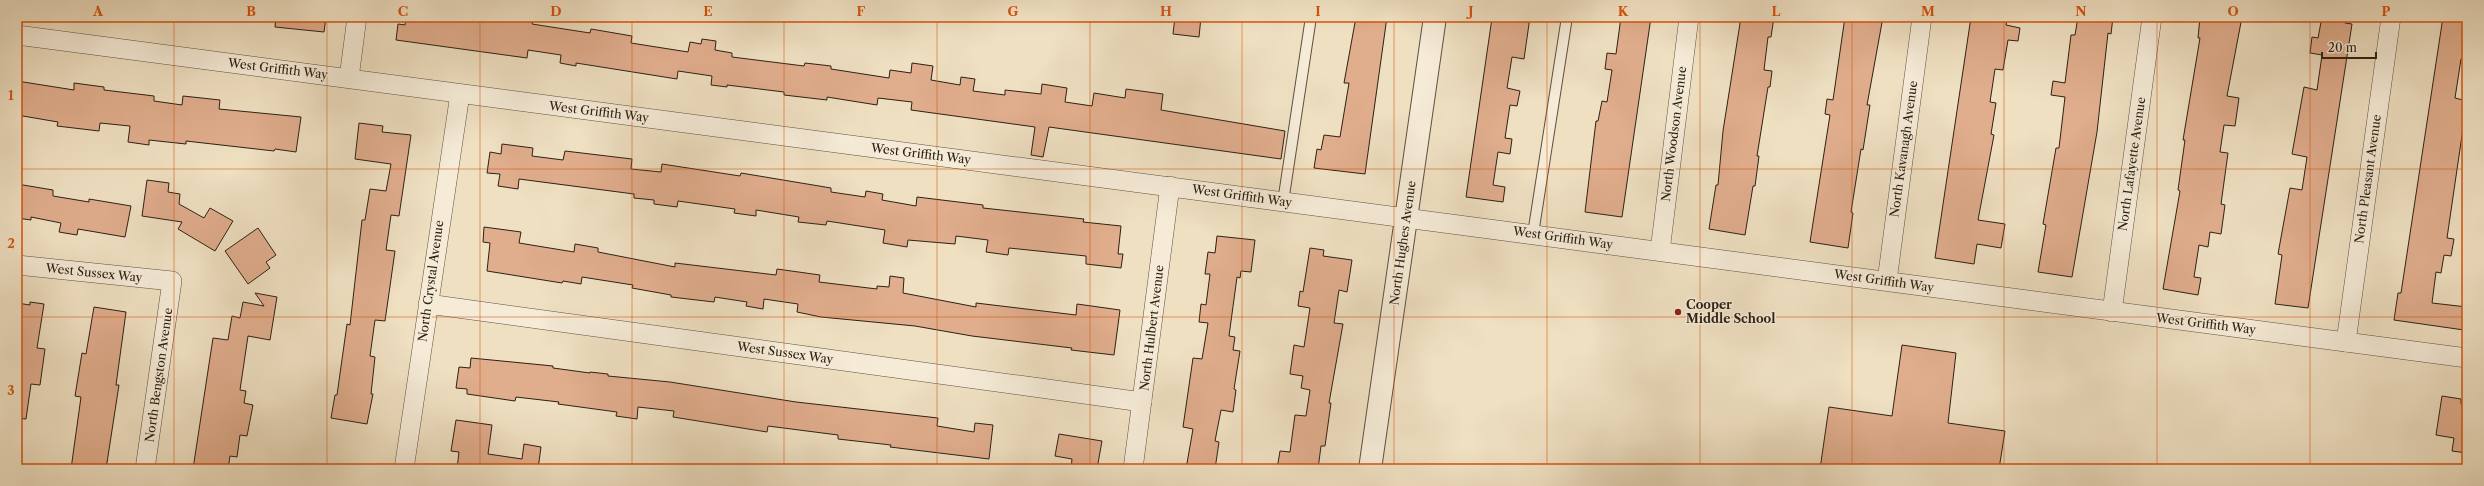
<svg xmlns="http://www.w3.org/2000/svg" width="2484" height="486" viewBox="0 0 2484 486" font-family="'Libre Caslon Text',serif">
<rect width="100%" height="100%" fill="#efe0c2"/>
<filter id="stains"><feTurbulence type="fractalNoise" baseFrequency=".005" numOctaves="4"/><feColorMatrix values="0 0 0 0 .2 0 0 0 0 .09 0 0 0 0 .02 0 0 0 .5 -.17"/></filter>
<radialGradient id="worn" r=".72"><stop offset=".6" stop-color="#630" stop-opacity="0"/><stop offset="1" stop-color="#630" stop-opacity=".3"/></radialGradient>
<g fill="#e0ad8d" stroke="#2d2015">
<path d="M276,17H326L324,32L275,27Z"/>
<path d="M406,17H507L533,21L532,24L590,33L591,29L632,36L631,43L688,52L690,42L701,44L702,39L716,41L715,50L732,53V57L804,66L805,63L831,66V69L889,78L890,70L911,73L912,63L933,66L931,80L960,85L961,77L975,79L973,91L1005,95V90L1041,94L1042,84L1067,88L1065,102L1092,106L1094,93L1125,98L1126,89L1163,94L1161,110L1285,131L1281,159L1049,127L1043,157L1031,155L1035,127L911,110L912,102L878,98L877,105L827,97V100L784,95V92L727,85V87L711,85L712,76L678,71L677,79L576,63V66L560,63L561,55L528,50L527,58L396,40L398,24L405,25Z"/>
<path d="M1175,17H1201L1199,37L1173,34Z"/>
<path d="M1356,17H1387L1365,174L1314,168L1317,149L1321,150L1324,135L1340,137L1349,83H1344Z"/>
<path d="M1499,17H1530L1524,59L1512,57L1507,88L1520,91L1517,106L1510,105L1505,138L1512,139L1510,154L1498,152L1493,185L1505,187L1503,202L1466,197L1492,18L1499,19Z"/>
<path d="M1621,17H1651L1622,217L1585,212L1596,121H1598L1602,101L1607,102L1612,70L1605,69L1607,53L1616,54Z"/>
<path d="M1741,17H1774L1771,37H1768L1764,70L1772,71L1770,87H1768L1757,156H1759L1755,186H1753L1745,235L1709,229L1716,185H1718L1723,131Z"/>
<path d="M1845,17H1883L1867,105H1870L1863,150L1861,149L1851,212L1853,213L1848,248L1810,242L1830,115L1825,114L1827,99L1833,100Z"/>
<path d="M1971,17H2008L2006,25L2020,28L2018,41L2008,40L2003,70L1995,69L1990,102L1996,103L1991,134L1994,135L1978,220L2005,224L2001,248L1977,244L1974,264L1935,258Z"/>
<path d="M2078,17H2113L2111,34L2108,33L2097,132L2072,277L2038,272L2046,225L2043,224L2056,148H2059L2065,97L2051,95L2053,81L2065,83L2071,35H2075Z"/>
<path d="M2200,17H2242L2227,96L2239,98L2235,126L2224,125L2220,152L2228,153L2221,204L2225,205L2221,234L2210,232L2208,247L2199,245L2194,277L2201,278L2198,295L2163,289L2180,191L2178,190L2185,140H2183L2200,38H2198Z"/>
<path d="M2322,17H2346L2345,23L2352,24L2308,308L2275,304L2282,255L2278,254L2290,188L2302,190L2307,157L2292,154L2304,87L2317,90L2322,55L2310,53L2312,37L2318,38Z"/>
<path d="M2443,17H2467V61L2461,59L2455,98L2467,101L2447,238L2454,239L2451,256L2444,255L2441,273L2436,272L2432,303L2467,307L2464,330L2394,320L2398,293H2401Z"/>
<path d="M17,81L74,90V83L104,87V90L154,96V101L182,105L183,96L220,100L219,109L301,117L296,152L275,149L274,151L186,141V144L149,140V145L128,142L130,126L100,123L99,131L57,126L58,122L17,115Z"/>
<path d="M359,123L383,126L382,132L411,135L399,216L391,215L386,250L395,251L385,321L375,320L370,356L375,357L371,394H373L367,424L331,418L335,395H337L347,324L350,325L362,220H365L370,189L386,191L391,164L355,159Z"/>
<path d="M502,144L533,148L532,156L563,160L565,151L632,159L631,169L661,172L662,164L740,176L741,173L831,188V192L865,197L866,191L883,194L882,200L916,206L917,197L983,205V208L1084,219L1083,222L1121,226L1118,254H1123L1121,268L1086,264V256L1009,248L1008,255L986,252L988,240L956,236L955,244L908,240L907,247L883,243L885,230L827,221L826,225L798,222L799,217L756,210V216L734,213L735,209L678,201L677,207L654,204V200L634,198V194L519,179L518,189L498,186L500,174L487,173L490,152L501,154Z"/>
<path d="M147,180L169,183L168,192L180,194L179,204L204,218L210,208L233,221L215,251L178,229L182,222L142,216Z"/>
<path d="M17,184L53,190V196L89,202V199L131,206L125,237L78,229L77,235L59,232L61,223L31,217V220L17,218Z"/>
<path d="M484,227L521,232L519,243L574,252L575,244L598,248V252L675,267V263L776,275L777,269L820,275L819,282L877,289V286L889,287L890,276L904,278L903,293L976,307V303L1076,315L1077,304L1120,310L1114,355L1071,350L1072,348L972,336L915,326L821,317L797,312L798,304L764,299L763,309L746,306L747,302L715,297L714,302L671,297V295L632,288L633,285L582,277L581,284L563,281L562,283L487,271L490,243L483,242Z"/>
<path d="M258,228L276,255L266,262L270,268L248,284L225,251Z"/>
<path d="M1217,236L1255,240L1251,272L1241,271L1240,278L1237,277L1229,336L1235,337L1233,350L1240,351L1234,389L1236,390L1233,412L1221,410L1215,441L1219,442L1215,469H1186L1193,429L1183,427L1193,358L1202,359L1208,323L1199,322L1201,304L1206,305L1210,274H1205L1208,252L1215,253Z"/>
<path d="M1310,248L1324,250L1323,256L1352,260L1347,292L1339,290L1334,323L1343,324L1329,403H1331L1325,446H1321L1318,469H1277L1280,451L1290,452L1295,415L1306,416L1310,390L1301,388L1303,376L1290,374L1294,345L1304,347L1310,308L1298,306L1300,291L1303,292Z"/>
<path d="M255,293L277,297L270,340L248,336L240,390L246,391L244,403L253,405L247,436L240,435L237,457L230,456L228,469H193L213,338L228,340L232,316L240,318L243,302L264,306Z"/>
<path d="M30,302L44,304L37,348L45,349L40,385L31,384L26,419L17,418V303L30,305Z"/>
<path d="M94,307L126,312L116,385H119L106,469H71L81,397L75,396L82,353L86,354Z"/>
<path d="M1902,345L1956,353L1948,423L2005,431L1999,469H1897L1862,464L1861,469H1820L1829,407L1892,416Z"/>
<path d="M471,358L553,366V368L590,373V372L608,374V376L670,382L796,402L938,418L937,426L974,432L975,423L993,425L989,459L890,447L891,445L838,439V435L768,426L767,432L673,417L674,411L638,407L637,419L616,416L617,412L558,404L559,402L516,397L515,401L467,394V389L456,388L459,367L470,368Z"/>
<path d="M2442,396L2461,399V404L2467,405V453L2452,451L2454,438L2436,435Z"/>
<path d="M456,420L492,425L488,454L522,459L524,444L541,447L538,469H457L459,452L451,451Z"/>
<path d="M1059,434L1102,441L1097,469H1071L1072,459L1055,456Z"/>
</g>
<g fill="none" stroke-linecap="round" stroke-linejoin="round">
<defs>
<g id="service">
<path d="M1283,202L1311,17"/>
<path d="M1533,234L1567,17"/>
</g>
<g id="minor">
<path d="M17,35L2467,358"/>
<path d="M349,78L357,17"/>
<path d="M1660,251L1689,17"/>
<path d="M17,265L172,281L145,469"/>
<path d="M1887,281L1922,17"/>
<path d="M428,304L1142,402"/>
<path d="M2112,312L2152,17"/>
<path d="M2346,342L2391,17"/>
<path d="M404,469L460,94"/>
<path d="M1133,469L1170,186"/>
</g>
<path id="tertiary" d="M1370,469L1435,17"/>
</defs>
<use href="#service" stroke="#5e5040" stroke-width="12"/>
<use href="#minor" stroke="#5e5040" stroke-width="20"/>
<use href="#tertiary" stroke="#5e5040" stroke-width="24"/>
<use href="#service" stroke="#f5ebd7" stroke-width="10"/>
<use href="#minor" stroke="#f5ebd7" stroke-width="19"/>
<use href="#tertiary" stroke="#f5ebd7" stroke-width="22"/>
</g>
<path fill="none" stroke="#d5530d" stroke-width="1" stroke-opacity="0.55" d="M174,17V469M327,17V469M480,17V469M632,17V469M784,17V469M937,17V469M1090,17V469M1242,17V469M1394,17V469M1547,17V469M1700,17V469M1852,17V469M2004,17V469M2157,17V469M2310,17V469M17,169H2467M17,317H2467"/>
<circle fill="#8f2418" stroke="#f5ebd7" stroke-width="1.5" cx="1678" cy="312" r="4"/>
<g text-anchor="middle" stroke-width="3" stroke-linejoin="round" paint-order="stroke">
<g font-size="12" fill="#2d2015" stroke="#f5ebd7">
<text transform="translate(278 69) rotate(7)" y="4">West Griffith Way</text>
<text transform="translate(599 112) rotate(7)" y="4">West Griffith Way</text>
<text transform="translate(1674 134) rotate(-83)" y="4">North Woodson Avenue</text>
<text transform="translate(1904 149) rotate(-82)" y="4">North Kavanagh Avenue</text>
<text transform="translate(921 154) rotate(7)" y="4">West Griffith Way</text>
<text transform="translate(2132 164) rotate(-82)" y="4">North Lafayette Avenue</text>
<text transform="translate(2368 179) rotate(-82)" y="4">North Pleasant Avenue</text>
<text transform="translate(1242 196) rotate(8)" y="4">West Griffith Way</text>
<text transform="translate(1563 238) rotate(8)" y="4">West Griffith Way</text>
<text transform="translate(1403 243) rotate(-82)" y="4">North Hughes Avenue</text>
<text transform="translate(94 273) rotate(6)" y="4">West Sussex Way</text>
<text transform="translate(431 281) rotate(-82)" y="4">North Crystal Avenue</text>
<text transform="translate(1884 281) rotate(8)" y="4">West Griffith Way</text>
<text transform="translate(2206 324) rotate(7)" y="4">West Griffith Way</text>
<text transform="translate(1152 328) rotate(-83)" y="4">North Hulbert Avenue</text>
<text transform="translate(785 353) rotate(8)" y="4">West Sussex Way</text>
<text transform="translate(159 375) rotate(-82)" y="4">North Bengston Avenue</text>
</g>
<g font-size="12" font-weight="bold" fill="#2d2015" stroke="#f5ebd7" text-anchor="start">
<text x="1686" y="309">Cooper<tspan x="1686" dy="14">Middle School</tspan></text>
</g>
</g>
<rect width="2484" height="486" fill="none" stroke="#efe0c2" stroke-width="44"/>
<path d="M2322 52v6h54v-6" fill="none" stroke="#2d2015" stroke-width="2"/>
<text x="2328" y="52" font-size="12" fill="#2d2015" stroke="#f5ebd7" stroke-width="3" paint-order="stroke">20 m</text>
<rect x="22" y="22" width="2440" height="442" fill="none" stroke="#d5530d" stroke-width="1.5"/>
<g font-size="13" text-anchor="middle" font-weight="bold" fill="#d5530d">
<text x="98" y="16">A</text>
<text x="251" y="16">B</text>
<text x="403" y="16">C</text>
<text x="556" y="16">D</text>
<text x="708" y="16">E</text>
<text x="861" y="16">F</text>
<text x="1013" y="16">G</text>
<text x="1166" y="16">H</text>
<text x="1318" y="16">I</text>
<text x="1471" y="16">J</text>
<text x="1623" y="16">K</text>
<text x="1776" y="16">L</text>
<text x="1928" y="16">M</text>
<text x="2081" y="16">N</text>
<text x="2233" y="16">O</text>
<text x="2386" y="16">P</text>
<text x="11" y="100">1</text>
<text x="11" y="248">2</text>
<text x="11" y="395">3</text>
</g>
<rect width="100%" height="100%" filter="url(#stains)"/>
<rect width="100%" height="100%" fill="url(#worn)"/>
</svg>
